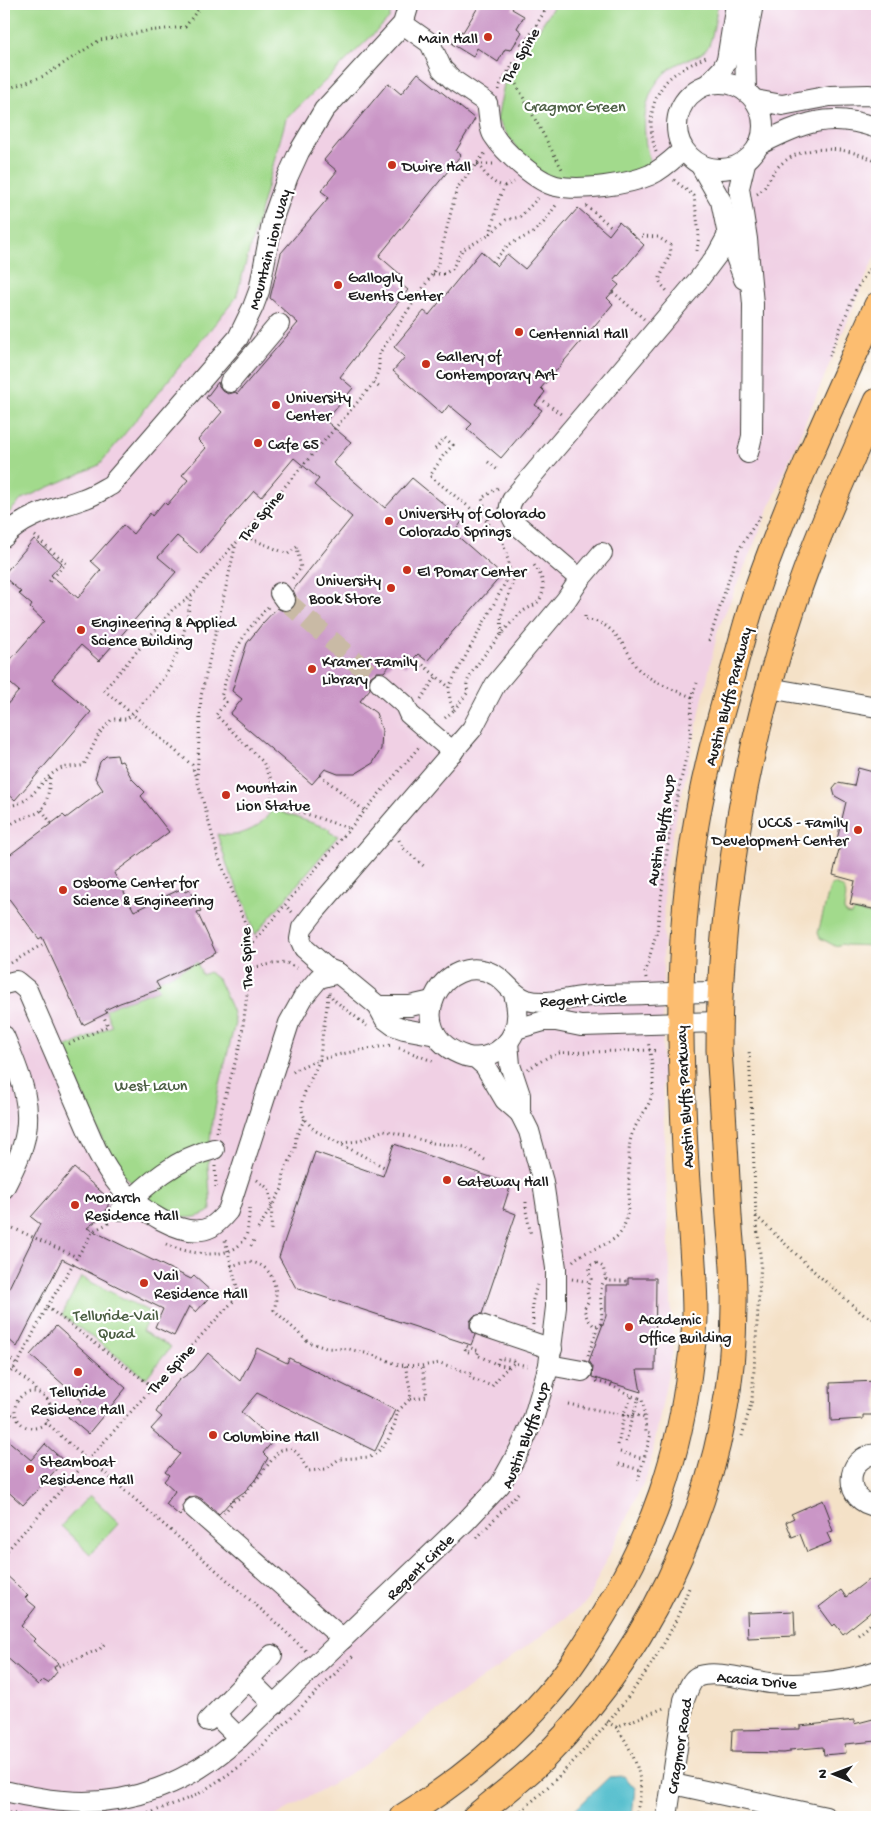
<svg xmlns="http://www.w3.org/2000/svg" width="881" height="1821" viewBox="0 0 881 1821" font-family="'Gochi Hand',sans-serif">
<rect width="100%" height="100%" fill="#fff"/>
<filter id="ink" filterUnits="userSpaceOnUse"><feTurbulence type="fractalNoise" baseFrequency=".02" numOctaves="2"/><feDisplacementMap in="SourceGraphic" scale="10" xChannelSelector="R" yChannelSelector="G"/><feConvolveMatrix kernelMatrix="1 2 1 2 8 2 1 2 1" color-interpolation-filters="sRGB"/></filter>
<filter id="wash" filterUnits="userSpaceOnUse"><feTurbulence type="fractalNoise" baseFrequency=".0096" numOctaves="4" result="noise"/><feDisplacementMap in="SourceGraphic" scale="20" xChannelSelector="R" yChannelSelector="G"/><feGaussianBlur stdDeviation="1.12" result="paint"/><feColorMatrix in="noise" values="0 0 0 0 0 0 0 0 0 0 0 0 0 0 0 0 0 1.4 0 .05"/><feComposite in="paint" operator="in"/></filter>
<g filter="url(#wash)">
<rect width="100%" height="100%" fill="#f4e1c7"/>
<path fill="#f0d0e4" d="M393,4H877V251L718,630L664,874L662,1078L673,1349L649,1471L586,1603L361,1767L274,1817H4V1104L5,1096L4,1092V518L22,499L99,465L236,298L286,119L389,19Z"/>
<g fill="#a2da8c" stroke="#5f7b54">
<path d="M4,4H393L389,19L286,119L236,298L99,465L22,499L4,518Z"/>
<path d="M555,4H718C715,16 714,33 709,45C704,55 694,57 684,61C653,73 642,105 645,136C645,146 649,157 651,166L627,176L554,179L530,167L497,120L504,84Z"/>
<path d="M272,809L330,829L329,832L338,836L255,935L246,906L230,874L217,834C239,839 262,828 272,809Z"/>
<path d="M833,884C851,888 845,897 844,910L846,914L851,915L855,911L877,916V946L844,945L843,944L835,946L820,938L818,933L830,887Z"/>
<path d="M197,962L202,975L209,972L218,979L232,1010L235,1023L219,1088L211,1130L208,1166L211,1210C177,1234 146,1195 122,1174L106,1148L63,1049L112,1026L105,1010L120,1003L159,990L156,982Z"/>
<path d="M81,1277L152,1313L142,1331L171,1347L146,1378L62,1315Z"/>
<path d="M90,1495L119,1523L90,1554L61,1526Z"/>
</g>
<path fill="#51bdcc" stroke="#366c74" d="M624,1776L635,1788L632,1817H568L609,1777Z"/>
<g id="blocks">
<g fill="#ca96c6">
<path d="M480,4H515L512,9L524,16L517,28L522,32L511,50L505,49L498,62L477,48L473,57L452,44L461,31L463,32Z"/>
<path d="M418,73L475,119L456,151L461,155L379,256L401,275L396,280L408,290L340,377L353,388L326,421L351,442L333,463L385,508L412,478L463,520L454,533L502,575L427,661L418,654L405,667L395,659L384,672H377L371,676L368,681L370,689L360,701L376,713L382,730L381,749L373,763L355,774H338L325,769L312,784L230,714L242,699L232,691L247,643L262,624L277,608L286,612L292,609L296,605L297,599L293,590L352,517L314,485L319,479L294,458L261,497L254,491L199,554L177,536L158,557L176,572L99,661L81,645L52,679L91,712L15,800L4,790V708L19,691L4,678V667L44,621L30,608L32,605L19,594L21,592L4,577V574L34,539L62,563L51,575L78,598L101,570L91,561L123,525L133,534L150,513L152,516L164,502L167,505L188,480L182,475L206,448L198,440L222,412L206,398L218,382L219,386L223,391L228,394L236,392L237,394L298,323L270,298L281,253L329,197L321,191L337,171L324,160L388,83L401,94Z"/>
<path d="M578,208L609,235L619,222L644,245L614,281L619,285L607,298L613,304L541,388L545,392L535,405L542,410L501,458L467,429L472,424L449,405L442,414L393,371L405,357L394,347L424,311L429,315L481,251L497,266L507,254L525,269Z"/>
<path d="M117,755L119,762L122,761L132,779L145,792L141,796L169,832L114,873L134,911L183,888L185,892L189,890L201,911L197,912L216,953L156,982L160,989L120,1003L105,1010L107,1013L83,1025L42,937L39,939L4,892V859L63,815L66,818L103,790L95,778L100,762L106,756Z"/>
<path d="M858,768L877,773V910L850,904L855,881L833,875L840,845L836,844L846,802L835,796L833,789L838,783L854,786Z"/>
<path d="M394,1144L511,1184L503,1209L516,1214L482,1314L474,1316L470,1321V1328L475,1335L471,1345L296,1288L279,1257L315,1152L383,1176Z"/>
<path d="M74,1168L106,1196L108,1199V1206L104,1215L87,1228L191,1279L194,1276L213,1293L196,1312L189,1306L174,1336L155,1327L163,1309L62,1259L17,1347L4,1335V1298L40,1224L31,1217Z"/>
<path d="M628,1278H656L655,1370H637L641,1392L592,1377L593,1367L589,1361L606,1316V1285H628Z"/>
<path d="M56,1326L126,1388L88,1434L68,1417L82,1401L30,1355Z"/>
<path d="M257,1348L287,1363L289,1358L395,1410L375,1451L257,1393L241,1412L273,1441L263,1453L268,1458L255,1480L244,1492L232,1500L219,1514L202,1499L196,1496L190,1497L185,1501L182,1506L183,1512L180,1516L166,1504L175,1491L164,1481L169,1475L165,1472L180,1454L151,1429L162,1417L156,1412L168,1393L179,1380L194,1370L208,1353L240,1381Z"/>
<path d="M877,1381V1415H863V1419L831,1421L830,1383Z"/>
<path d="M4,1437L31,1460L45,1444L64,1461L23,1505L4,1488Z"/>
<path d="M823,1500L830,1518L828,1519L833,1531L827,1533L831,1542L807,1552L800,1534L792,1537L786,1522L794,1518L791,1514Z"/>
<path d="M4,1573L28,1595L25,1598L36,1607L21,1626L35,1639L33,1641L58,1663L54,1668L57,1672L48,1683L43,1680L38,1685L4,1655Z"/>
<path d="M877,1573V1607L843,1634L835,1624L833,1626L819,1607L841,1590L846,1597Z"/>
<path d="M794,1611L795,1636L748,1638L747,1613Z"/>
<path d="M877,1718V1741L845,1744L846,1753L824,1755L823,1747L790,1750V1752L784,1753L731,1752L732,1730L800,1729V1726L854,1720V1724Z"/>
</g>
</g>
</g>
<g filter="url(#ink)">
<use href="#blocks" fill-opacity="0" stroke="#3c3a36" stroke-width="1"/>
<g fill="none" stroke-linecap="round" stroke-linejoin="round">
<path stroke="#c9baa5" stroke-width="20" stroke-dasharray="20 10" stroke-linecap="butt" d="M285,600L380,683"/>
<defs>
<g id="minor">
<path d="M403,24L430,43L442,69L453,80L487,103C489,111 489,130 494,136C504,152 537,182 556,186C580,191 627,185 650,175C663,169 673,159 683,150"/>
<circle cx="720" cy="126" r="43"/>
<path d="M707,85L722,69L727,60L736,4"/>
<path d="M746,91L745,48L753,4"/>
<path d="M755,100L782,105L830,96L869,95L877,97"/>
<path d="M760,144C803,123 829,111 877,128"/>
<path d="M745,163L739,188L747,239L753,304L752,436L748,453"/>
<path d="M701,166L721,201L728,235L744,279"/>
<path d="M230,382L279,324"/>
<path d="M4,537C26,514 55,509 83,499C93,496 102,490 111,485L238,338L253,307L259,291L273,218L288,176L299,152L324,110L403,24L409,4"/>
<path d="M580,579L516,524C509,513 507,508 514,497L699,279L717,255L728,235"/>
<path d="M280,593L285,600"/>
<path d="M380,683L405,705L409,714L453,752"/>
<path d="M769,688L877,707"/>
<path d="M4,984L16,981L27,990L96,1149C103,1163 111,1176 121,1188C138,1208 183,1241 211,1227C218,1223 223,1217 228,1211L289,1023L304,996L319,978L338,973"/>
<path d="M514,994C520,1014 519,1032 504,1046C493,1056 479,1060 465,1056C396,1032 444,947 495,975C508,983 512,995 527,1000C547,1006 571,997 591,996C609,994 627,995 644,994C670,993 695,992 720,992"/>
<path d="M378,1006H410L432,1001"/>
<path d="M516,1029L544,1021H556L581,1026L719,1022"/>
<path d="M436,1035L404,1029L393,1025L385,1019L378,1006L338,973L328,969L304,948L300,939L302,928L316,910L472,729L495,685L566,600L580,579L602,553"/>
<path d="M4,1036C19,1072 35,1106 23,1145C19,1160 11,1174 4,1188"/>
<path d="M476,1058L485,1066L505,1100L520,1113"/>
<path d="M121,1210C147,1184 177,1158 214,1149"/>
<path d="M481,1325L552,1349"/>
<path d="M549,1365L582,1371"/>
<path d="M877,1454C843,1456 843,1503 877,1506"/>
<path d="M194,1508L343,1639"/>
<path d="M249,1680L274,1705"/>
<path d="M215,1714L239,1738"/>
<path d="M208,1721L272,1655"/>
<path d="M673,1784L826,1817"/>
<path d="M4,1791C24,1795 44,1800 64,1801C130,1807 191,1782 239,1738L467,1520L500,1485L521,1447L533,1420L549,1365L556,1307V1268L543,1182L529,1131L520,1113V1095L510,1065L508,1042"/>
<path d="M667,1817L684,1700C687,1693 690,1681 697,1677C714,1669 751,1681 770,1683C805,1686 844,1682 877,1671"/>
</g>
<g id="major">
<path d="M402,1817C456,1784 507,1743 548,1695C570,1670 587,1642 604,1614C653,1533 679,1458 690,1365C692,1349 695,1332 695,1316C695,1266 689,1216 686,1167C680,1057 676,954 693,844C701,787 716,731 732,675C741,643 749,611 760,580C794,486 836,396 877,305"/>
<path d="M475,1817C497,1798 522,1780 543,1759C660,1641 734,1473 734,1306C735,1276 731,1246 729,1216C726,1161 723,1105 719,1050C719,900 746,746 794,604C817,534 848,468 877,401"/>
</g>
</defs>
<use href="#minor" stroke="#3c3a36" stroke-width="22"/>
<use href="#major" stroke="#3c3a36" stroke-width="27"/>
<g stroke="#3c3a36" stroke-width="3" stroke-dasharray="1 4" stroke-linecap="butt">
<path d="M801,4C810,8 816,8 825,4"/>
<path d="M516,41L524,45"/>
<path d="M509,71L562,169"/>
<path d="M4,90L44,76L100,40L147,31L185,27L202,4"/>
<path d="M499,90L500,85L549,4"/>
<path d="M656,152C648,128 649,104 665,83C673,72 696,62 708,56"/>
<path d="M477,164H493"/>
<path d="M478,164C486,175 491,184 505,186"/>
<path d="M674,180L694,196L699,234L697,251"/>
<path d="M757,194C766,189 769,178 775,170C800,141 848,146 877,162"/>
<path d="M586,206L612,227"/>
<path d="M490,234L499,198L505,186L514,182"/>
<path d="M642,236L658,237L670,245L671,252L659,280L661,284L667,291"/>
<path d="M493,262L508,245L533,233L544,222L557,204"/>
<path d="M433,274H444L452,269L462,250L489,235L506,220L520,217L538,198"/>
<path d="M613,292L644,319"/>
<path d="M829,356L857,288L873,263L877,251"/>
<path d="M374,383L380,388"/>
<path d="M540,398L562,415"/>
<path d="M435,449L445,438L453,445L443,456L430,476L489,523"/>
<path d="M488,462L499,471"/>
<path d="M242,535L288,554L297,547L301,568L290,581"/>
<path d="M35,536L66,563L49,582"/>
<path d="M268,607L247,631L233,655L221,697L226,702L216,715L263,762L272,781L271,802L351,829"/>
<path d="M585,616V620C607,620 619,637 629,654C632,659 634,664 637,668C651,682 674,690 692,697"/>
<path d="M502,634L501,616L513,582V577L510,574"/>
<path d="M709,641L738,551L762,513"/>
<path d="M423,665L449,687"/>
<path d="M421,699L436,677"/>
<path d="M454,710L468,692C467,688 466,684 468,680C473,667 509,623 521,613C527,607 538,606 541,597C546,583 541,575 534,565"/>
<path d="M445,718L454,710L450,701L449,687L510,574L508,560L501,536L489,524L482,498L498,488"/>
<path d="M195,775L192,765L104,690L173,609L191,596L235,543"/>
<path d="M320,775L366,812"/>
<path d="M4,806C34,805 36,783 58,770C66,765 76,768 84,765L99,734L112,719H127C141,705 155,690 166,674C181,652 187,622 191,596"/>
<path d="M42,810L51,823"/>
<path d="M4,829C34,805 46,828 50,778"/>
<path d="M399,840L402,847L426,868"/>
<path d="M292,912L285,905L419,747"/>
<path d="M247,950L285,905"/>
<path d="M11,963L45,943"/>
<path d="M248,968L285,962L298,969"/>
<path d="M646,978L645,972L657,931L670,829L690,740L692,697L697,683"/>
<path d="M329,993L333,999L367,1026"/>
<path d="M328,995C327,1010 324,1024 322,1038C321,1045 321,1054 319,1061C310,1087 287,1107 316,1131L386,1168"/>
<path d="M69,1044L108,1026L103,1015"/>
<path d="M399,1048L435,1062"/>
<path d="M528,1069L548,1057L559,1053L649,1050L658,1051"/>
<path d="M293,1072C312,1057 367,1049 392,1045"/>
<path d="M217,1132L222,1108L241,1042L247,994L248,968L246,925L218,856L197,779L201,696L236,543L374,383L379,368V354L437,267L457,188L486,152"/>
<path d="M342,1143L358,1141L384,1130L433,1143L465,1147L485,1160"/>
<path d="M215,1166L216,1187"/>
<path d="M257,1180L269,1189L272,1206L271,1233"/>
<path d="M526,1202V1211L531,1235"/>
<path d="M756,1216L818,1275L864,1315L877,1320"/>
<path d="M4,1224L77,1257"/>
<path d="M258,1229L282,1189L284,1173L295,1149L296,1137L305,1118"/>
<path d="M166,1244C187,1254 234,1263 246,1236C249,1228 248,1217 250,1208"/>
<path d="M251,1246L255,1238"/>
<path d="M573,1261C587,1248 610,1247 621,1232C634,1211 626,1167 630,1142C632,1125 649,1110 652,1094C655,1076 651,1058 648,1041"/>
<path d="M597,1263L603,1267L606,1279C596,1287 604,1312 601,1324L594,1326L587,1318L584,1309L589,1300L587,1292L591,1279L589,1272L590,1268L591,1265Z"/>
<path d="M231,1266C238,1264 247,1261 255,1263C275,1268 279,1294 274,1310L308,1342L326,1348L349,1349L373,1355L399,1365L421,1366L440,1363L472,1374L470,1378L492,1386L504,1371L514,1363L527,1366"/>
<path d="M572,1279L590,1282"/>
<path d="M606,1279L609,1281H628"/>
<path d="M47,1307L153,1387"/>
<path d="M533,1325L532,1303L537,1285"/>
<path d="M469,1352L465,1351L466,1346L479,1351L477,1355L496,1364L509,1367"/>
<path d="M4,1353L17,1365"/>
<path d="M588,1356L598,1326"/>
<path d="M497,1364L499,1358L513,1361L514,1363"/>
<path d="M13,1369L34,1387L36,1391"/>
<path d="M4,1379L17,1365L47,1307L93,1231L109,1223"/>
<circle cx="33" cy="1410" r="18"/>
<path d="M639,1398L642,1399L645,1418"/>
<path d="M410,1399L427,1396L422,1366"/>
<path d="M568,1404L623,1415L632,1396L610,1385L596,1381"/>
<path d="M4,1408L15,1417"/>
<path d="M633,1414L645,1418L646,1433L651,1434L638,1480"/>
<path d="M623,1415L632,1417L639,1398L632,1396"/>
<path d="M46,1422L87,1460L98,1467L273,1620L306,1651"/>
<path d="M742,1436L752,1400L761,1263L756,1216L749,1049"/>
<path d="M626,1442L632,1417"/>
<path d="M618,1445L624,1415"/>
<path d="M620,1452L644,1459"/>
<path d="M619,1464L641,1470"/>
<path d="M224,1513L234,1501L243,1496L279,1451C298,1442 300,1461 309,1471L326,1469L339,1459L370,1457L377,1453L388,1440L394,1426L398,1411L410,1399L411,1393L405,1365"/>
<path d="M477,1538L518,1493"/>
<path d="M4,1554L153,1387L239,1295L225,1240"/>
<path d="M858,1635C867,1628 876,1623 871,1611"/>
<path d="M54,1668L100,1649L105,1643"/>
<path d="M607,1722L616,1727L664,1708"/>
<path d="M616,1727C627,1741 638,1763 640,1781C642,1793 638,1806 636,1817"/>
<path d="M4,1812L20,1815"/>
<path d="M139,1817L197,1795L245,1763L353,1656"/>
<path d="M514,1817C569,1771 622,1712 660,1650C672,1631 681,1609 689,1588"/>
</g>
<use href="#minor" stroke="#fff" stroke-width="20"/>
<use href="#major" stroke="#fcbd6f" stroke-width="25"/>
</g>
</g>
<g fill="#c8321e" stroke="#fff" stroke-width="2">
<circle cx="488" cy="37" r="5"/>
<circle cx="392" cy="165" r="5"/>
<circle cx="338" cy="285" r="5"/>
<circle cx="519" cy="332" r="5"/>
<circle cx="426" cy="364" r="5"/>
<circle cx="276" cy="405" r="5"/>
<circle cx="258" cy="443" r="5"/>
<circle cx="389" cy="521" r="5"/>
<circle cx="407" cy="570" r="5"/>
<circle cx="391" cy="588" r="5"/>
<circle cx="81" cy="630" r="5"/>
<circle cx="312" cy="669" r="5"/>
<circle cx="226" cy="795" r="5"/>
<circle cx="858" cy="830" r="5"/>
<circle cx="63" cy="890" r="5"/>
<circle cx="447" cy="1180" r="5"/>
<circle cx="75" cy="1205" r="5"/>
<circle cx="144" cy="1283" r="5"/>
<circle cx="629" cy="1327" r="5"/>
<circle cx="78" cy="1372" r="5"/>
<circle cx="213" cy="1435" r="5"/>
<circle cx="30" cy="1469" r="5"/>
</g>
<g text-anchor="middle" stroke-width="4.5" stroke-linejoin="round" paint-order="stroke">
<g font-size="16" fill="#1c1c1c" stroke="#fff" text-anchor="start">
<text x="478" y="43" text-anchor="end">Main Hall</text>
<text x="402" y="171">Dwire Hall</text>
<text x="348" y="282">Gallogly<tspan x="348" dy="18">Events Center</tspan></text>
<text x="529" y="338">Centennial Hall</text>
<text x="436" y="361">Gallery of<tspan x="436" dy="18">Contemporary Art</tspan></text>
<text x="286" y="402">University<tspan x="286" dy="18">Center</tspan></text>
<text x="268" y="449">Cafe 65</text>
<text x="399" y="518">University of Colorado<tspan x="399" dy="18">Colorado Springs</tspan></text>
<text x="417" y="576">El Pomar Center</text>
<text x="381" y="585" text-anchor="end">University<tspan x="381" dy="18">Book Store</tspan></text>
<text x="91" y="627">Engineering &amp; Applied<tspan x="91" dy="18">Science Building</tspan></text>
<text x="322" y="666">Kramer Family<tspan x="322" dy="18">Library</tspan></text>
<text x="236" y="792">Mountain<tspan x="236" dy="18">Lion Statue</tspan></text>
<text x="848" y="827" text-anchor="end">UCCS - Family<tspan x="848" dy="18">Development Center</tspan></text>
<text x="73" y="887">Osborne Center for<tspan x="73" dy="18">Science &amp; Engineering</tspan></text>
<text x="457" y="1186">Gateway Hall</text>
<text x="85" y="1202">Monarch<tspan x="85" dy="18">Residence Hall</tspan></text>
<text x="154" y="1280">Vail<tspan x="154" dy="18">Residence Hall</tspan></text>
<text x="639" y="1324">Academic<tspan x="639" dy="18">Office Building</tspan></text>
<text x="78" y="1396" text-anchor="middle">Telluride<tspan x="78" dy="18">Residence Hall</tspan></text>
<text x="223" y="1441">Columbine Hall</text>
<text x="40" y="1466">Steamboat<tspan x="40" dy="18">Residence Hall</tspan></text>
</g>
<g font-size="16" fill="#1c1c1c" stroke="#fff">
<text transform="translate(519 55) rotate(-60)" y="6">The Spine</text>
<text transform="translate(268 249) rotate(-75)" y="6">Mountain Lion Way</text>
<text transform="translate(260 515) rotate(-50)" y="6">The Spine</text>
<text transform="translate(727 696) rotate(-75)" y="6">Austin Bluffs Parkway</text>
<text transform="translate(660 830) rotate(-80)" y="6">Austin Bluffs MUP</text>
<text transform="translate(245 958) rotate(-92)" y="6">The Spine</text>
<text transform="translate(583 998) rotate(-3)" y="6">Regent Circle</text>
<text transform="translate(683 1097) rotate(-93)" y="6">Austin Bluffs Parkway</text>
<text transform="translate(170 1368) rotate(-47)" y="6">The Spine</text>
<text transform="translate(525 1435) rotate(-69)" y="6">Austin Bluffs MUP</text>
<text transform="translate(419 1566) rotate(-44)" y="6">Regent Circle</text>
<text transform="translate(757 1679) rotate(5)" y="6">Acacia Drive</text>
<text transform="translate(678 1746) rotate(-81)" y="6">Cragmor Road</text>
</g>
<g font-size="16" fill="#4b5e43" stroke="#fff">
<text x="575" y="111">Cragmor Green</text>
<text x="151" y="1090">West Lawn</text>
<text x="116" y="1320">Telluride-Vail<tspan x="116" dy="18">Quad</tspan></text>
</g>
</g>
<rect width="881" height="1821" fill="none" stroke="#fff" stroke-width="20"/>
<g transform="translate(834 1774) rotate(271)" stroke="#ffffff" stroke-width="4" paint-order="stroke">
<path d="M0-4L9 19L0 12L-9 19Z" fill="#1c1c1c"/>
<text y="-8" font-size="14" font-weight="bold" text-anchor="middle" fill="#1c1c1c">N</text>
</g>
</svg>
